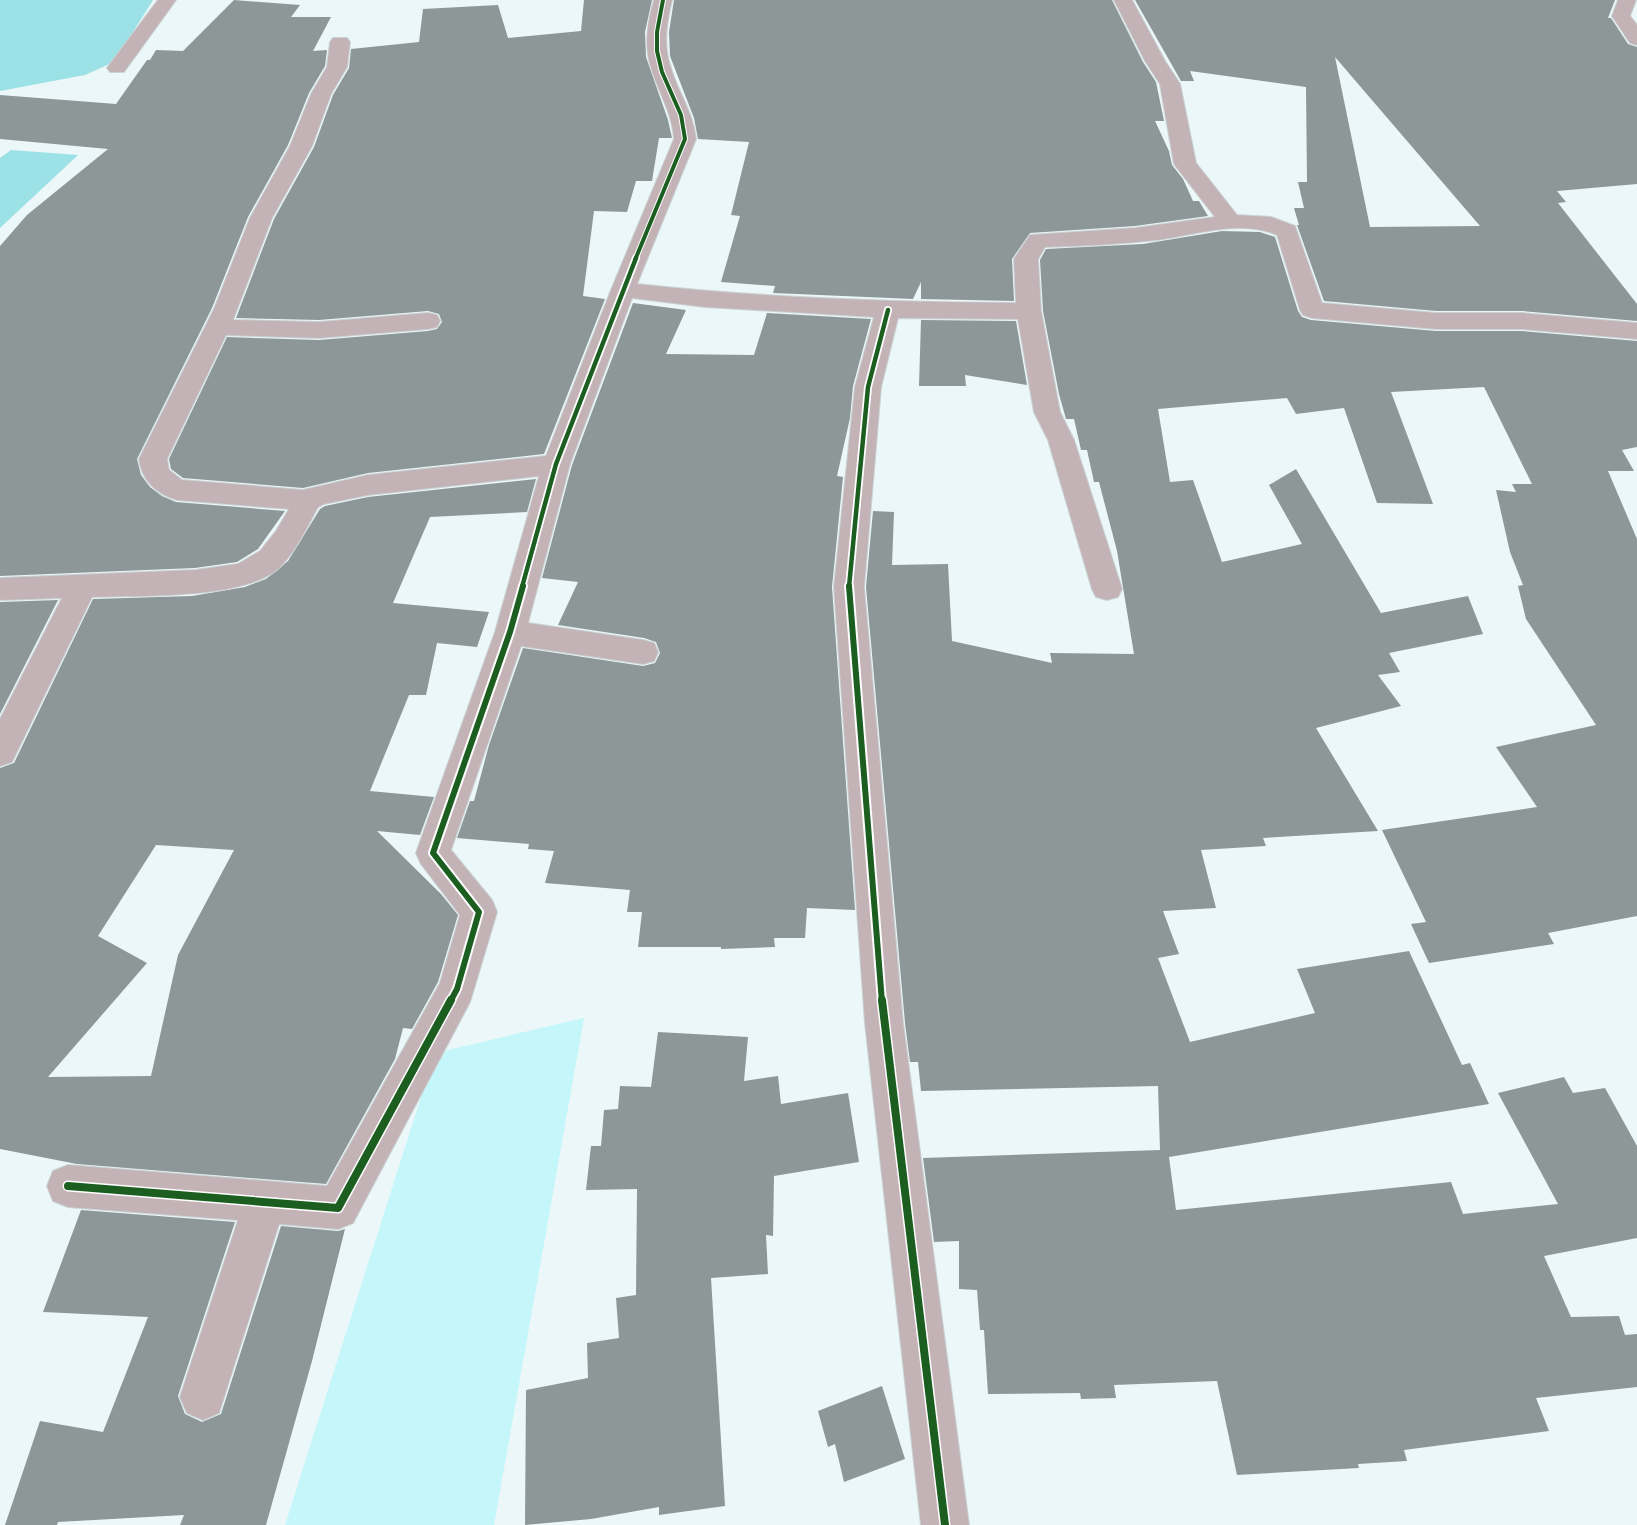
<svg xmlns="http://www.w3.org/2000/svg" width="1637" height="1525" viewBox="0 0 1637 1525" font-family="Raleway,sans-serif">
<rect width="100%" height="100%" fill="#ebf7f8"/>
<path fill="#c4f6fa" d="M584,1018L494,1525H285L435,1053Z"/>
<g fill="#9be1e5">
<path d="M0,0H153L114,62L85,75L0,91Z"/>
<path d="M11,150L78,155L0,228V158Z"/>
</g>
<g fill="#8d9798" fill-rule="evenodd">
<path d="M234,0L300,5L291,17H331L313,51L327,50L325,66L309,93L288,145L248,217L212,308L137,459L141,475L150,487L162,496L176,502L285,511L258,549L237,562L195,568L0,576V246L27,215L108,149L0,139V95L116,104L147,60H150L156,50L183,51Z"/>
<path d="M584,0H652L645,32L646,57L668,120L672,138H659L652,181H636L627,212L594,211L583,296L605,299L544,454L368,473L303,488L183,478L171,469L169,459L227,337L319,340L428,331L437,329L442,322L439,314L428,311L319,320L236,318L274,219L314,147L333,95L349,68L351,49L419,42L423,9L498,5L508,38L581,31Z"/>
<path d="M674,0H1112L1143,62L1156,82L1164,121H1155L1169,151L1172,165L1183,179L1193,201H1199L1208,216L1135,226L1030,233L1012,259L1014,301L921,299V282L913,299L773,293L775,286L721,282L740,216L731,215L749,142L698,139L694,118L670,56L669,32Z"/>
<path d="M1135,0H1615L1608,18H1611L1628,44L1637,47V184L1557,191L1566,202L1558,203L1637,304V321L1522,311H1436L1324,301L1297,225H1299L1294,208H1304L1298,182H1307L1306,87L1190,71L1194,81H1181ZM1335,57L1480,226L1370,227Z"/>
<path d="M1222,231L1260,232L1275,237L1298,311L1302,317L1311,320L1436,331H1522L1637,341V447L1622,450L1634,471H1608L1637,539V916L1548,933L1554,944L1429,963L1411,924L1426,922L1382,830L1537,807L1496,747L1596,725L1526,619L1518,586L1523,585L1510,552L1496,490L1516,492L1512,484H1532L1484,387L1391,392L1433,504L1377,503L1344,408L1296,414L1287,398L1158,409L1170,482L1193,480L1222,562L1302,544L1269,485L1296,469L1381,613L1468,596L1483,634L1389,653L1400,672L1378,675L1401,706L1316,728L1378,831L1263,838L1266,846L1201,850L1216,908L1163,911L1179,954L1158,958L1190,1042L1315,1013L1297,969L1409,951L1462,1065L1470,1063L1489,1104L1169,1157L1176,1210L1451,1182L1463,1214L1558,1204L1498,1093L1564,1077L1573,1093L1605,1088L1637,1146V1238L1544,1256L1571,1317L1619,1316L1625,1335L1637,1334V1387L1536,1398L1549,1431L1404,1450L1407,1461L1358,1464L1359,1468L1237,1475L1217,1381L1114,1385L1116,1398L1081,1399L1080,1393L988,1394L984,1330H980L977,1290L959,1289V1241L934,1242L923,1158L1160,1150L1158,1086L921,1091L918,1062H910L905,1023L866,587L873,511L894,512L892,565L948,564L952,641L1052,663L1050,653L1134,654L1117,551L1099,482H1094L1087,450H1081L1074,419H1066L1059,394L1043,311L1040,260L1046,249L1143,244Z"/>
<path d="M633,303L686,310L666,354L754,355L767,313L871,319L853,386L850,418L837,476L843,477L832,587L855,910L807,908L805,938H774L775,947L721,949V947H638L642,912H627L630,890L545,883L554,851L528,849L529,844L457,838L470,801H474L489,745L523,648L643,666L655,663L660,653L656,642L644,638L558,625L578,582L542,578L572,465Z"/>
<path d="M921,320L1016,321L1027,385L965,375L966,386H919Z"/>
<path d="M536,479L527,512L430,517L393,603L489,612L477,647L437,643L426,695H409L370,791L434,797L420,835L377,831L441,894L458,915L438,982L412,1029L403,1028L395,1059L326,1184L77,1164L0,1149V768L14,763L93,599L192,596L245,587L266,579L288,561L320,509L325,506L368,497ZM156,845L234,850L178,955L151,1076L48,1077L147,963L98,936Z"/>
<path d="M58,600L0,714V602Z"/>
<path d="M658,1032L748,1037L744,1081L778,1076L781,1104L848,1093L859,1162L774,1176L773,1236L766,1235L768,1274L711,1278L725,1506L659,1515V1507L591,1519L525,1525L526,1390L588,1378L587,1343L619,1338L616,1298L636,1295L637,1189L586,1190L591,1146H601L604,1110L618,1109L620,1086L651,1087Z"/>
<path d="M81,1210L235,1222L178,1396L185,1414L202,1422L221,1414L281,1226L338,1231L345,1229L312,1361L266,1525H180L184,1515L58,1522L57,1525H5L40,1421L103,1432L148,1317L43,1312Z"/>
<path d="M882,1386L905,1459L844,1482L835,1444L828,1447L818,1411Z"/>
</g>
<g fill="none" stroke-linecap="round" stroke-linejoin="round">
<defs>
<g id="minor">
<path d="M158,0H176L124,72H110L107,68Z"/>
<path d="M654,0H672C667,21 663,43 670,65C677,91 693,111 696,139L637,284C763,298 890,302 1016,303L1014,259L1030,235L1135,228L1215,217L1174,164L1160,84L1145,61L1114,0H1132L1165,61L1180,84L1196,163L1237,215L1271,217L1295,226L1322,303L1436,313H1522L1637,323V339L1522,329H1436L1312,318L1303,315L1300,310L1277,235C1240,219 1195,235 1157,240C1120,244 1083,246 1045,247L1038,259L1041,311L1060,412L1074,440L1122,589L1118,597L1107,600L1096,597L1092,589L1048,440L1034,412L1018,319L898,318L881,387L864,587L903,1023L969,1525H921L865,1023L834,587L855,387L874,317L705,307L632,298L570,464L528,623L643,640L654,643L658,652L654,661L643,664L521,646L451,850L492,900L497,912L470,1002L353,1223L338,1229L279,1224L219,1413L203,1420L187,1413L180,1397L238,1220L68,1207L53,1201L47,1186L53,1171L68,1165L327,1186L440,983L460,915L421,864L416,853L495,632L539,476L368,495L324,504L318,507C307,527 297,549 281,566C249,600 138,595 92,597L12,762L0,766V719L62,598L0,600V578L195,570L238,564L260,551L276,531L289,509L177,500C157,494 142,481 139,459L214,309L250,218L290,146L311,94L327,67L330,42L333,38H347L350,42L347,67L331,94L312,146L272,218L233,320L319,322L428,313L437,315L440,321L437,327L428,329L319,338L226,335L167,459L169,470L182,480L303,490L368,475L546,456L611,290L674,139C672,111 657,90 650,64C644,43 648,21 654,0Z"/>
<path d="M1618,0H1636L1630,16L1637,25V45L1630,43L1612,16Z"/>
</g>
</defs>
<use href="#minor" stroke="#cad4d5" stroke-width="2"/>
<use href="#minor" fill="#c3b3b6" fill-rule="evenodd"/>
<defs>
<path id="cycleway-far3" d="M635,260L685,139L681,115L662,72L657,51V32L663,0"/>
<g id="cycleway-far2">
<path d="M522,587L556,464L636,258"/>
<path d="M849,587L868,387L888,310"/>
</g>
<g id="cycleway-far1">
<path d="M849,586L882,1002"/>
<path d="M450,1002L457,989L479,912L433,853L510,632L523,586"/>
</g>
<g id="cycleway">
<path d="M882,1000L945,1525"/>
<path d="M68,1186L338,1208L451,1000"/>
</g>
</defs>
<use href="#cycleway-far3" stroke="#fff" stroke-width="6"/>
<use href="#cycleway-far2" stroke="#fff" stroke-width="8"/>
<use href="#cycleway-far1" stroke="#fff" stroke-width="10"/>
<use href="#cycleway" stroke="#fff" stroke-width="11"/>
<use href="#cycleway-far3" stroke="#1b5e20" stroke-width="4"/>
<use href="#cycleway-far2" stroke="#1b5e20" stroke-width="4.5"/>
<use href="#cycleway-far1" stroke="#1b5e20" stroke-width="6"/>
<use href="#cycleway" stroke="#1b5e20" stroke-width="8"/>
</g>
</svg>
